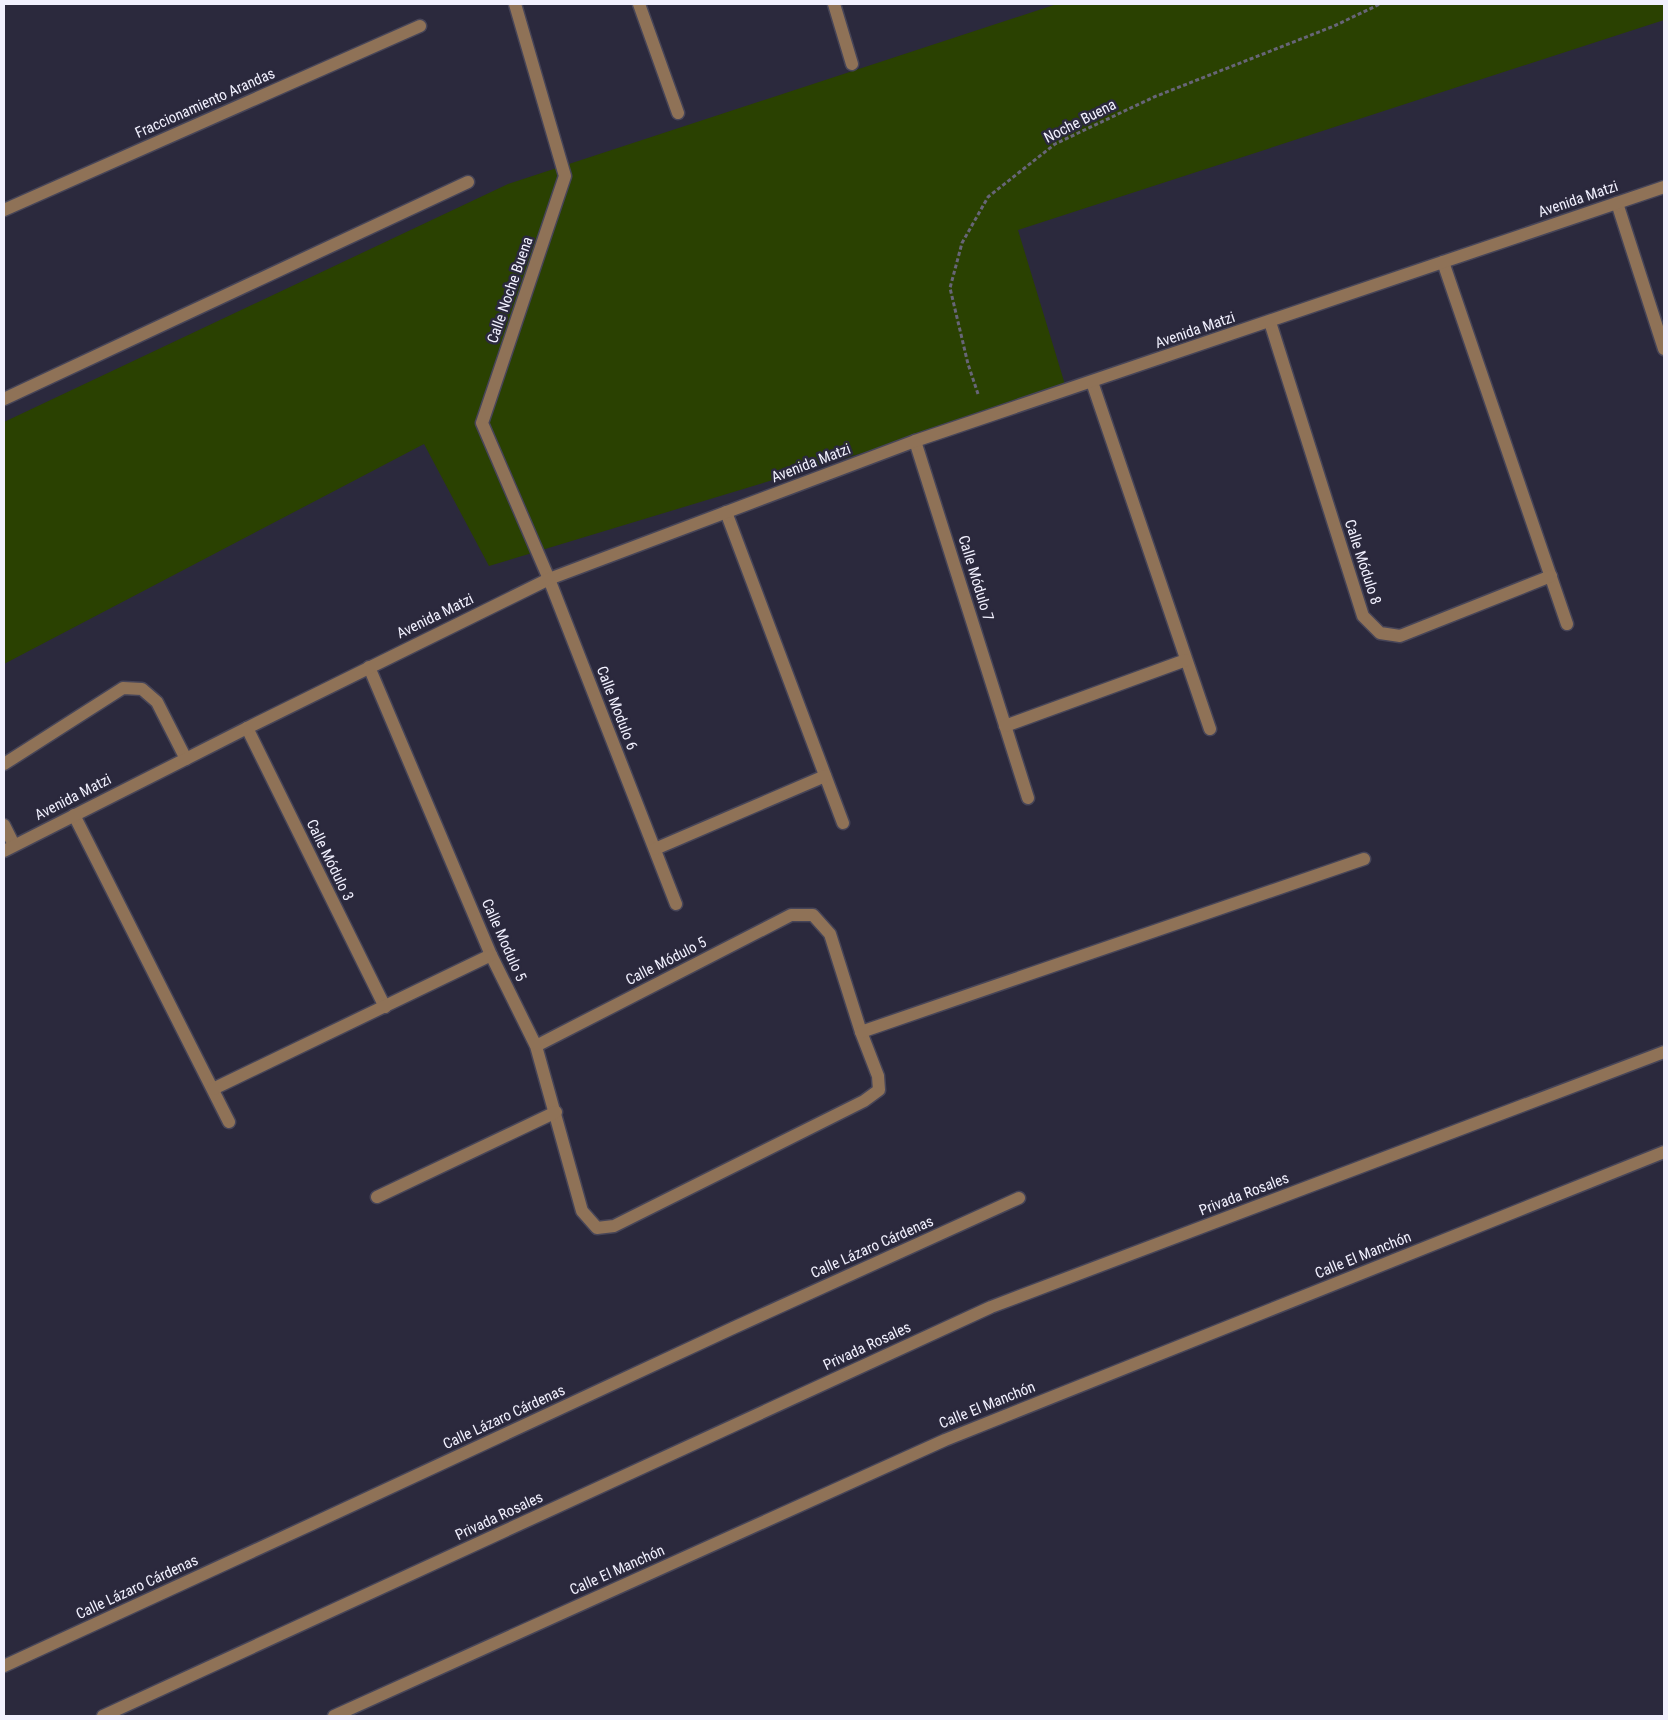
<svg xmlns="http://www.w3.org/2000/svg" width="1668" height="1720" viewBox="0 0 1668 1720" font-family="'Roboto Condensed',sans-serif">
<rect width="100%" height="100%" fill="#2b293d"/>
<path fill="#2a4101" d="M1057,4H1664V20L1018,230L1067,391L489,566L424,444L4,664V422L508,184Z"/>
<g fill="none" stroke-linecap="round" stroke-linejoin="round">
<defs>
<g id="minor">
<path d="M515,4L565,176L482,423L549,579L676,904"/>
<path d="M639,4L678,113"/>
<path d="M834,4L852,64"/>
<path d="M1617,203L1664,349"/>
<path d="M4,210L420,26"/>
<path d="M1443,262L1567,624"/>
<path d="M1270,322L1363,616L1380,633L1400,636L1551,576"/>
<path d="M1092,382L1210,729"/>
<path d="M4,399L468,182"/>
<path d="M915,441L1028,798"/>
<path d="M726,512L843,823"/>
<path d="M369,667L491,955L536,1046L582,1211L597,1228L614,1226L864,1101L879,1090L878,1076L861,1032L830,934L813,915H791L536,1046"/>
<path d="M1005,726L1186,660"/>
<path d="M247,728L385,1007"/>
<path d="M4,764L123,688L142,689L157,702L186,759"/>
<path d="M74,815L229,1122"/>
<path d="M4,825L14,845"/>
<path d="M655,849L825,776"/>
<path d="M4,851L247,728L549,579L915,441L1664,187"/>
<path d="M861,1032L1364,859"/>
<path d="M213,1089L491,955"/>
<path d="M377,1197L556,1112"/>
<path d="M4,1666L312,1524L733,1328L1019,1198"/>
<path d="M103,1716L991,1307L1664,1052"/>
<path d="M334,1716L945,1440L1664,1152"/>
</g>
</defs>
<use href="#minor" stroke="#474558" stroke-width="15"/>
<path stroke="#676577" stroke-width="3" stroke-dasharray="4 2.5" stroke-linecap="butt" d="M978,394L968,364L950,288L962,243L988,197L1055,144L1154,97L1334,26L1380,4"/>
<use href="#minor" stroke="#8f7257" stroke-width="12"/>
</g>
<g text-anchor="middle" stroke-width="5" stroke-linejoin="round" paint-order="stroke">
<g font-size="15" fill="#f1f0fe" stroke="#2b293d">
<text transform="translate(205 103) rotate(-24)" y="5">Fraccionamiento Arandas</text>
<text transform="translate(1080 121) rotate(-27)" y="5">Noche Buena</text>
<text transform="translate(1578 199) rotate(-19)" y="5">Avenida Matzi</text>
<text transform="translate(510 290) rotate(-71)" y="5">Calle Noche Buena</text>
<text transform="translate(1195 330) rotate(-19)" y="5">Avenida Matzi</text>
<text transform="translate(811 463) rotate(-21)" y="5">Avenida Matzi</text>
<text transform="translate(1363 562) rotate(72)" y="5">Calle Módulo 8</text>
<text transform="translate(976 578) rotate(73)" y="5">Calle Módulo 7</text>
<text transform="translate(435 616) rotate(-26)" y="5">Avenida Matzi</text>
<text transform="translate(617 708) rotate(69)" y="5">Calle Modulo 6</text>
<text transform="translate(73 797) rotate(-27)" y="5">Avenida Matzi</text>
<text transform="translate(330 860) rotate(64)" y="5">Calle Módulo 3</text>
<text transform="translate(504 940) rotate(66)" y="5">Calle Modulo 5</text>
<text transform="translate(666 961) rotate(-27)" y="5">Calle Módulo 5</text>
<text transform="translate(1244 1194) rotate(-21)" y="5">Privada Rosales</text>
<text transform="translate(872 1247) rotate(-24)" y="5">Calle Lázaro Cárdenas</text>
<text transform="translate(1363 1255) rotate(-22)" y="5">Calle El Manchón</text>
<text transform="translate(867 1346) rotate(-25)" y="5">Privada Rosales</text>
<text transform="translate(987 1405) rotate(-22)" y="5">Calle El Manchón</text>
<text transform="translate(504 1417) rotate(-25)" y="5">Calle Lázaro Cárdenas</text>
<text transform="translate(499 1516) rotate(-25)" y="5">Privada Rosales</text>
<text transform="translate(617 1570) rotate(-24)" y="5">Calle El Manchón</text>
<text transform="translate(137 1587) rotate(-25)" y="5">Calle Lázaro Cárdenas</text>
</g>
</g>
<rect width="1668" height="1720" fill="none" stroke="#f1f0fe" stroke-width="10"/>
</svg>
